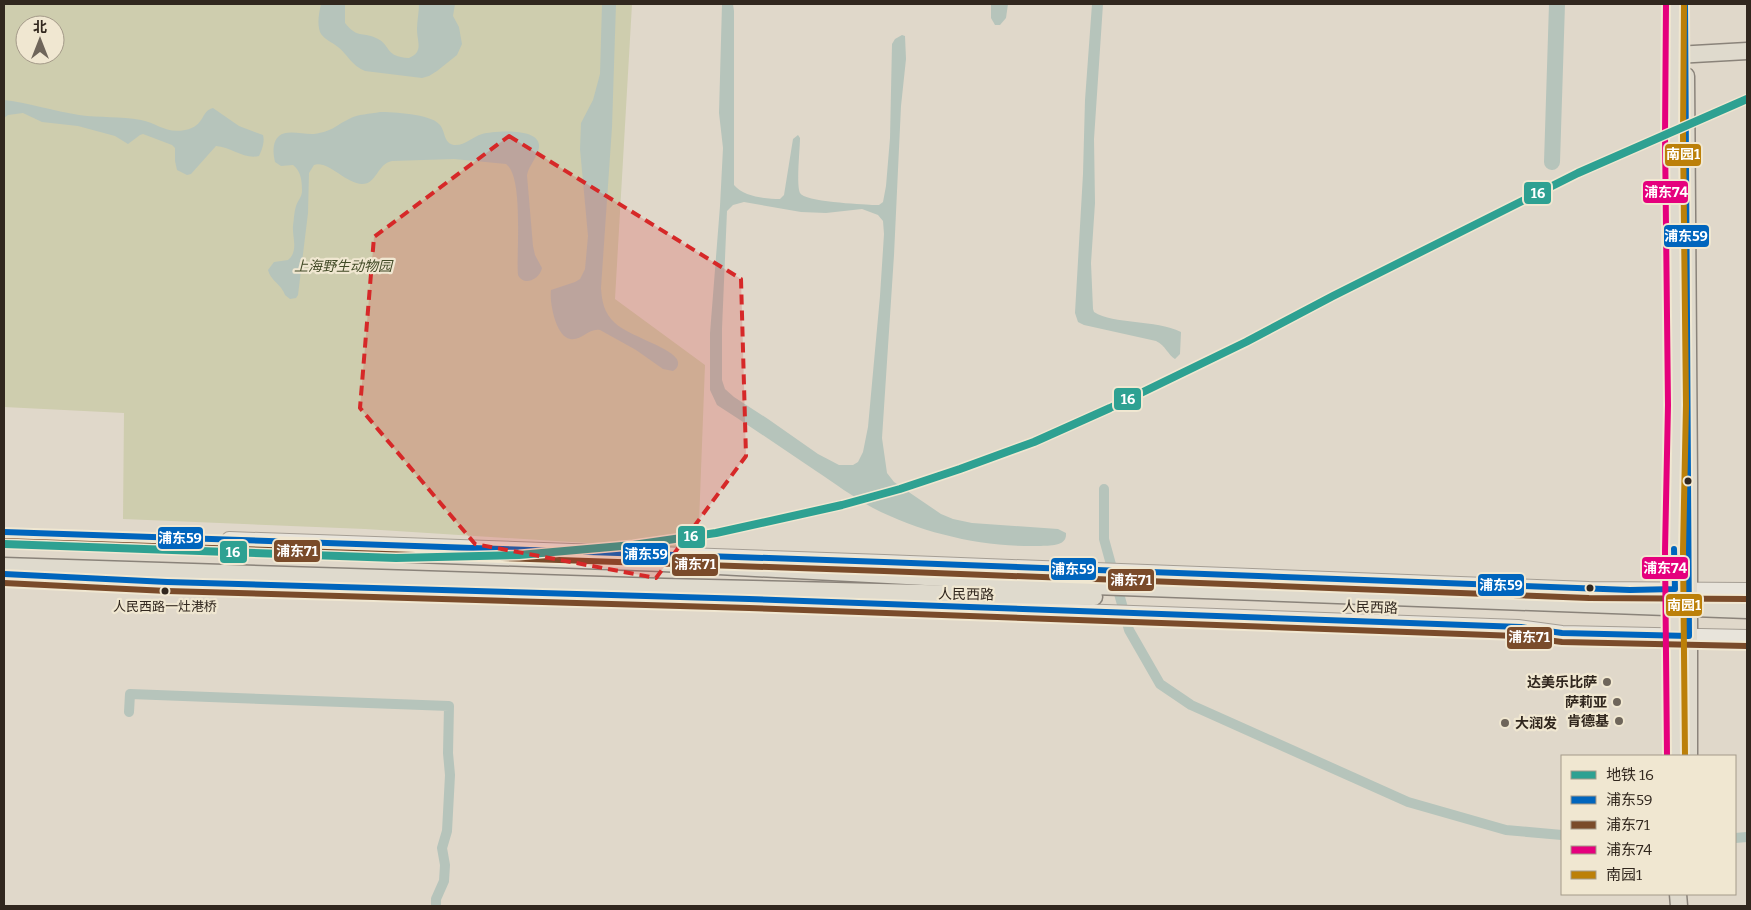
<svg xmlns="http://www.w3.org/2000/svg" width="1751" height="910" viewBox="0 0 1751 910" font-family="Bitter,'Noto Sans SC',serif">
<rect width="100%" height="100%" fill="#e0d8ca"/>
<path fill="#cecdae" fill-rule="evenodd" d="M4,4H632L615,299L705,365L698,550L365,529L123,519L124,413L4,407ZM25,25H55V55H25Z"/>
<g fill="#b6c4bb" fill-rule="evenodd">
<path d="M321,4H345V23C358,39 361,31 376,38C391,44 384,57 409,58C424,52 417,42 417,29C417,21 419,12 419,4H455L453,16L459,27L462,44L457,55L437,71L429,76L422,78L365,71C352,66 348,55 338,47C332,42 323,39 320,32C317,23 319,13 321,4Z"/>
<path d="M602,4H616L612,127L601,288C602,302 604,313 615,323C629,336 667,346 676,358C680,363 678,368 673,371L663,369L636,350L600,330C588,328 582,341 570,339C556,337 549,302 551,290L575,282L580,279L585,269L588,236L580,149L581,123L593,100L600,74Z"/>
<path d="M722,4H733L734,11V185C744,197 766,199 780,199L784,195L793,139L798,135L800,138C800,149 796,184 800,193C804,202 861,204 872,205H879L883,202L886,186L890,138L892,44L895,39L902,35L905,36L906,59L901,106L894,255L882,438L887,473L894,482L941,514L953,519L972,523L1058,529L1066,533C1067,547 1050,545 1039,546C982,547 924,534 873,508C853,497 834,483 816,471C783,449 750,426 717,405L710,390V333L720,206L723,148L719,113ZM744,202L801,212L826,213L862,209L878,215L883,221L884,234L880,296L868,427L863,452L858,462L853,465H839L818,454L768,419L734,397L725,389L722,380V329L727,211L733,205Z"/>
<path d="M991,4H1008L1006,18L1000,25H995L991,18Z"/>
<path d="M1092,4H1103L1094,139L1095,203L1091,263L1093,309L1094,312C1114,325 1155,319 1181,332L1180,354L1175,359C1168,355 1166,346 1156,341L1084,325L1078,322L1075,313L1083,174L1085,100Z"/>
<path d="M4,100C29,103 54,111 79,115C100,118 120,116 141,120C157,123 166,134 185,130C206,126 200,111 213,108L239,126L263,135C265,141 262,150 259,156C245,160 231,147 216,146L191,174L187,175L177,170L175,161V148L172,145L143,134L140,135L128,144L115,136L78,126L42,122L23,113L8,115L4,118Z"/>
<path d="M380,112C393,112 430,114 439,124C446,131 443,143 454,145C465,146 472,137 482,134C494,131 541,127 539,147C538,157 529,165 527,175L533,246L535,255L542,268C540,279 524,287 518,275C516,253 524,177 506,164L454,159L392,161C377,164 377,184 362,184C346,184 328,160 314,165L309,173L308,213L298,295L296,298L290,299L285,295C282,285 270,280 268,270L274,262L288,260C299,251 292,237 293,226C294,219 294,212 296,206C298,200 302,197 302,191C302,181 301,171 293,165L281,166L275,162C273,154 272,142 279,136C287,129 304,135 314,134C333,131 333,127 349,119C358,114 370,114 380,112Z"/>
</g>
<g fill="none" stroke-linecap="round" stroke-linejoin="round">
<g stroke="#b6c4bb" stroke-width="10">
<path d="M1104,489V539L1129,630L1160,684L1191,705L1408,802L1506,830L1562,835"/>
<path d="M129,712L130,694L449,706L448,753L450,775L447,831L442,848L445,865L444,881L436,899V906"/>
<path d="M1735,838L1747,837"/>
</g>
<path stroke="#b6c4bb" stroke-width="16" d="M1552,162L1557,4"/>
<defs>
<g id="minor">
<path d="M229,539L884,562L1589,589L1747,590"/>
<path d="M4,574L167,582L749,599L1518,627L1562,633L1747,637"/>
</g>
<g id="major">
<path d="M1675,4L1674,136L1677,405L1674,551L1676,756"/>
<path d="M1676,55L1747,51"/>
<path d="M1686,76L1689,482V756"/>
<path d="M4,539L663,563L1094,586L1747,610"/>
<path d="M4,566L664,587L1094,597"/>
<path d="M1678,894L1679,906"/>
</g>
</defs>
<use href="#minor" stroke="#a59e94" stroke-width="16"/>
<use href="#major" stroke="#8a837a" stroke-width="19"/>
<use href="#minor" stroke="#e8e4db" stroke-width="14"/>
<use href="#major" stroke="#dfdacd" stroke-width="16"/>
<defs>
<g id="bus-1">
<path d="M4,532L884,562L1630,590L1675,589L1674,549"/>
<path d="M4,574L167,582L749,599L1521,627L1562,633L1689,636L1685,4"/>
</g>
<g id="bus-2">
<path d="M4,541L884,571L1589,598L1747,599"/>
<path d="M4,583L167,591L749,608L1517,636L1562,642L1747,646"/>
</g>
<path id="bus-3" d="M1666,4L1665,136L1668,405L1665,551L1667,756"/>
<path id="bus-4" d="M1684,4L1683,136L1686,405L1683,551L1685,756"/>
</defs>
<use href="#bus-1" stroke="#f0e7d1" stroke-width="10"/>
<use href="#bus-2" stroke="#f0e7d1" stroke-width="10"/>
<use href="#bus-3" stroke="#f0e7d1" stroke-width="10"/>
<use href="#bus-4" stroke="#f0e7d1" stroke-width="10"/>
<use href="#bus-1" stroke="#0065bd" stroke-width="6"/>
<use href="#bus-2" stroke="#7a4b2a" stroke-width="6"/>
<use href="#bus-3" stroke="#e5007d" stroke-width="6"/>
<use href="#bus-4" stroke="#bc8009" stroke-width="6"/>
<defs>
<path id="metro-1" d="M4,544L396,558L519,555L633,545L716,533L842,505L900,489L960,469L1034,442L1110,408L1246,342L1333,296L1578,173L1747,99"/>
</defs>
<use href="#metro-1" stroke="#f0e7d1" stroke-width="11"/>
<use href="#metro-1" stroke="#2ea192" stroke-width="8"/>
</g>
<path fill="#d62828" fill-opacity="0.2" stroke="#d62828" stroke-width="4" stroke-dasharray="10 6" stroke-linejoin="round" d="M509,136L741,279L746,456L656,578L475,544L360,408L374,237Z"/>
<g fill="#31271e" stroke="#f0e7d1" stroke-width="2">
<circle cx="1688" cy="481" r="4.5"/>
<circle cx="1590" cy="588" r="4.5"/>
<circle cx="165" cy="591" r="4.5"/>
</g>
<g fill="#6e655a" stroke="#f0e7d1" stroke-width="2">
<circle cx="1607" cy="682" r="5"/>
<circle cx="1617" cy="702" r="5"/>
<circle cx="1619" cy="721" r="5"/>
<circle cx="1505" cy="723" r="5"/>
</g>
<g text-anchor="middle" stroke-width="4.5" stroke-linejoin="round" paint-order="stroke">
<g font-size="13" fill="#31271e" stroke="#f0e7d1">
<text x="165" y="611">人民西路一灶港桥</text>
</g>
<g font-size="14" font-style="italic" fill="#424b27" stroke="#f0e7d1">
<text x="343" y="271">上海野生动物园</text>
</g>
<g font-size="14" fill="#31271e" stroke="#f0e7d1">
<text transform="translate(966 594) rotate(1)" y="5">人民西路</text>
<text transform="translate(1370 607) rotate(2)" y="5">人民西路</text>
</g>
<g font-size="14" font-weight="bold" fill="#31271e" stroke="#f0e7d1" text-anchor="end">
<text x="1597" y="687">达美乐比萨</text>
<text x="1607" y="707">萨莉亚</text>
<text x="1609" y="726">肯德基</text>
<text x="1515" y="728" text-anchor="start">大润发</text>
</g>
</g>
<g stroke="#f0e7d1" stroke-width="2">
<rect x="1664" y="143" width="38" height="24" rx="5" fill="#bc8009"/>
<rect x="1642" y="180" width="47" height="24" rx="5" fill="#e5007d"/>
<rect x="1523" y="181" width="29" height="24" rx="5" fill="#2ea192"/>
<rect x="1663" y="224" width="47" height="24" rx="5" fill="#0065bd"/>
<rect x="1113" y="387" width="29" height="24" rx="5" fill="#2ea192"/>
<rect x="677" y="525" width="29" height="24" rx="5" fill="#2ea192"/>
<rect x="157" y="526" width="47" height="24" rx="5" fill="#0065bd"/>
<rect x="273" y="539" width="48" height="24" rx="5" fill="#7a4b2a"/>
<rect x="219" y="540" width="29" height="24" rx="5" fill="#2ea192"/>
<rect x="622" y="542" width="47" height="24" rx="5" fill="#0065bd"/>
<rect x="671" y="553" width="48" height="24" rx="5" fill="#7a4b2a"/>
<rect x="1641" y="556" width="48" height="24" rx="5" fill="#e5007d"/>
<rect x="1050" y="557" width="47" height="24" rx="5" fill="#0065bd"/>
<rect x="1107" y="568" width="48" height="24" rx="5" fill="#7a4b2a"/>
<rect x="1477" y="573" width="48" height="24" rx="5" fill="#0065bd"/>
<rect x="1665" y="593" width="38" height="24" rx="5" fill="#bc8009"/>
<rect x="1506" y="626" width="47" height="24" rx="5" fill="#7a4b2a"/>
</g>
<g font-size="14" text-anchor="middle" font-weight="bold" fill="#fff">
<text x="1683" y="159">南园1</text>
<text x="1666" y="197">浦东74</text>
<text x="1538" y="198">16</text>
<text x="1686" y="241">浦东59</text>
<text x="1128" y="404">16</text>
<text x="691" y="541">16</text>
<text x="180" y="543">浦东59</text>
<text x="297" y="556">浦东71</text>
<text x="233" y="557">16</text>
<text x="646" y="559">浦东59</text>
<text x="695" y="569">浦东71</text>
<text x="1665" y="573">浦东74</text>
<text x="1073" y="574">浦东59</text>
<text x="1131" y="585">浦东71</text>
<text x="1501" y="590">浦东59</text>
<text x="1684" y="610">南园1</text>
<text x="1529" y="642">浦东71</text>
</g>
<rect width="1751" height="910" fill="none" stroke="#31271e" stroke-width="10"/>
<rect x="1561" y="755" width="175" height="140" fill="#f0e7d1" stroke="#a49a89"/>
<rect x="1571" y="771" width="25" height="8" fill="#2ea192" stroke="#a49a89"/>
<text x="1606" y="780" font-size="15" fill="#31271e">地铁 16</text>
<rect x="1571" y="796" width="25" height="8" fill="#0065bd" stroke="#a49a89"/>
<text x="1606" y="805" font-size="15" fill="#31271e">浦东59</text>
<rect x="1571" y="821" width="25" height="8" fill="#7a4b2a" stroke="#a49a89"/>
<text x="1606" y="830" font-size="15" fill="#31271e">浦东71</text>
<rect x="1571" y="846" width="25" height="8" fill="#e5007d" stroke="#a49a89"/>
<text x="1606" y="855" font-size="15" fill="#31271e">浦东74</text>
<rect x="1571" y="871" width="25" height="8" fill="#bc8009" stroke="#a49a89"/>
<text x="1606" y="880" font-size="15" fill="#31271e">南园1</text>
<g transform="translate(40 40)"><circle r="24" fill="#f0e7d1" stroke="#a49a89"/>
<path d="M0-4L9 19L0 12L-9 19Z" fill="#6e655a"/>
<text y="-8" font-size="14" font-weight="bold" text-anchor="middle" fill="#31271e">北</text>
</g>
</svg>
